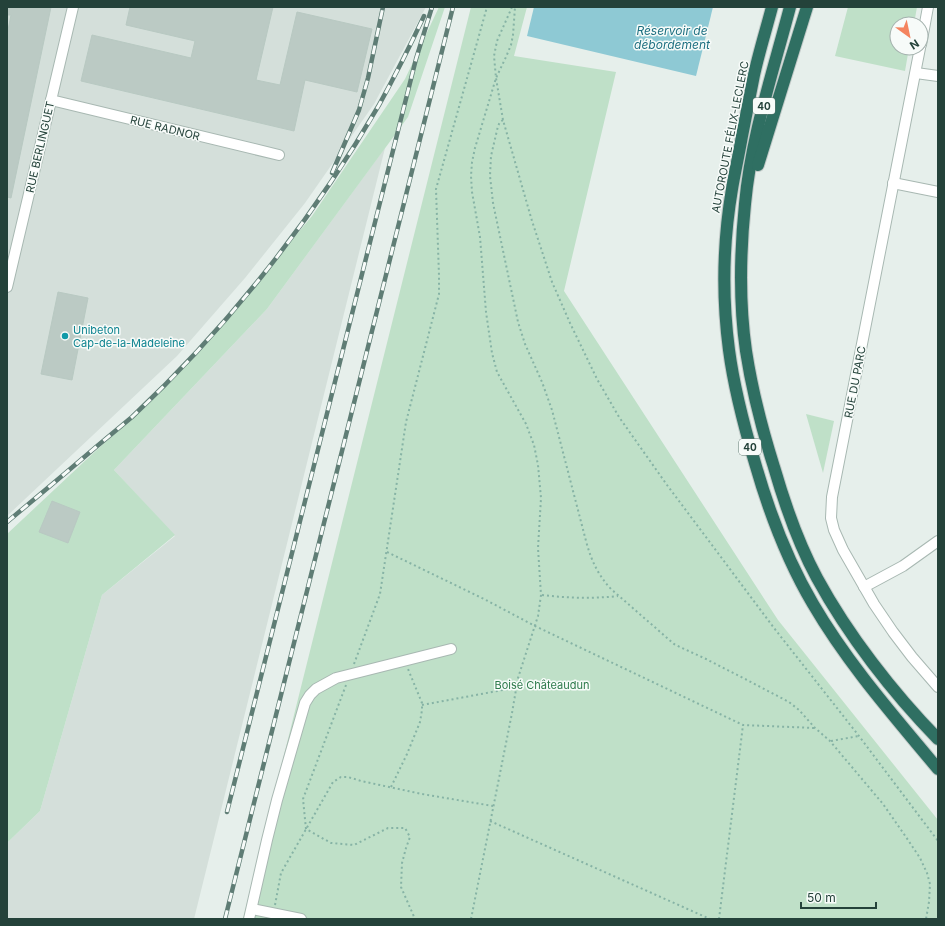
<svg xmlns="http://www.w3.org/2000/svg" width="945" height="926" viewBox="0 0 945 926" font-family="Inter,sans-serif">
<rect width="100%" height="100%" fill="#e6efeb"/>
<g fill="#d4dfda">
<path d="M7,7H426L374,104L305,203L245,278L177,356L7,516Z"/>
<path d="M385,148L194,919H7V843L40,811L102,595L175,536L114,470L267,309Z"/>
</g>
<g fill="#bfe0c8">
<path d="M439,7H445L408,117L267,309L114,470L175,535L102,595L40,811L7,843V534L87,459L146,405L194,357L312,216L405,79Z"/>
<path d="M471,7H527L514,56L616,72L564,291L778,620L938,820V919H243Z"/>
<path d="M848,7H917L914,24H897V48H909L905,71L835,56Z"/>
<path d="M806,414L834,421L823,473Z"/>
</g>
<path fill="#8ec9d4" d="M534,7H713L696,76L527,36Z"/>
<g fill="#bbcac4" stroke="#b8c9c2">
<path d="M7,7H51L11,198L7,197V35L11,15H7Z"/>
<path d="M130,7H273L256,80L280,85L297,12L372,29L357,92L305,80L294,131L81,81L92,35L191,58L195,41L126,25Z"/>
<path d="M58,292L88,298L72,380L41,374Z"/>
<path d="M52,501L80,512L68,543L39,532Z"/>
</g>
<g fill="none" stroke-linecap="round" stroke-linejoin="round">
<defs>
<g id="minor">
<path d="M921,45L928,7"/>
<path d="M920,48L832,497L831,518L834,530L843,550L874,604L893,632L912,657L938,687"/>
<path d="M916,73L938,76"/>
<path d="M51,100L279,155"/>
<path d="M893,183L938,192"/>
<path d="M7,287L73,7"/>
<path d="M864,587L903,566L938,541"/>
<path d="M252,909L301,919"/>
<path d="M249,919L267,840L277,800L305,703L310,695L316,689L336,678L451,649"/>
</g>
<g id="highway">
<path d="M772,7C766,30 759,52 754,75C750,95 746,116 742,136C739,154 735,171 732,189C723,242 722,297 729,350C734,388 744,426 755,463C769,512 787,560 813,604C848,664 894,716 938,769"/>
<path d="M790,7C773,72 751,137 745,204C740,253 739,303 746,351C752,390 762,429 774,467C785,505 798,543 817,578C848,635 893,693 938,739"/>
<path d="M758,165L807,7"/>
</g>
</defs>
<use href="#minor" stroke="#a8b8b2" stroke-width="12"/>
<use href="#highway" stroke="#c2cac8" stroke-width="14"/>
<g stroke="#86b3a5" stroke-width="2" stroke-dasharray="2 3" stroke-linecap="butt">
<path d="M512,7L497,41L494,56L496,78L503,120L532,221L552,282L570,323L597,379L619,417L667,485L774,628L859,736L938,841"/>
<path d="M503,120L500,122L498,126L491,156L490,176L493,203L518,322L525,344L542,382L552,410L586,541C591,560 598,575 611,589L674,644L682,648L706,659L747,680L789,702L799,710L815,728L830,741L883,804L906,837L920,858L927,873L930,884L929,902L926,919"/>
<path d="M387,552L484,599L535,626L743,725L815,728"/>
<path d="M542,595C567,598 592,599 618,596"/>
<path d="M354,664L380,594L406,422L439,294V276L436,189L487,7"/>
<path d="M346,685L303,799L306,829L331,843L354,845L388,828H405L410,837L406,848L402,863L401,887L415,919"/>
<path d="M422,705L508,689L515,688"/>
<path d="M831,741L859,736"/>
<path d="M391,787L407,754L420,722L422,710V703L408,669"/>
<path d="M490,821L710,919"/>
<path d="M275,905L281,873L333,782L341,777H348L361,781L422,794L493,806"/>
<path d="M471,919L512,713L518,678L538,616L541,595L538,548L541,498L538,465L534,445L526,424L497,372L492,353L486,312L480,237L472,192L471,176L472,162L475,148L496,78L506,57L511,45L513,35L515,7"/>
<path d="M719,919L743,725"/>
</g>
<use href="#minor" stroke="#fff" stroke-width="10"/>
<use href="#highway" stroke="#2f6f62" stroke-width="12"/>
<defs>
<g id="rail">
<path d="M332,173L359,110L368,78L383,7"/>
<path d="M7,522C37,497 67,472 96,447C108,437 120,427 132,417C228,327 313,219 379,105C395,76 410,46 424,16"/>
<path d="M227,812L416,59L432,7"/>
<path d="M225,919L453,7"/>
</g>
</defs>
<use href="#rail" stroke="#5f7d75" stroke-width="4.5"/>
<use href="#rail" stroke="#f7fbf9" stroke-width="3" stroke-dasharray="9" stroke-linecap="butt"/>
</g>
<circle fill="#0f9aa8" stroke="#f7fbf9" stroke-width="1.5" cx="65" cy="336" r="4"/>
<g text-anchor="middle" stroke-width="3" stroke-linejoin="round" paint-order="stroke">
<g fill="#f7fbf9" stroke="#637a73" stroke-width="1">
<rect x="753" y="98" width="22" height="16" rx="3"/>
<rect x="739" y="439" width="22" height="16" rx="3"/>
</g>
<g font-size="10" font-weight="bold" fill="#24423a">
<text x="764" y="110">40</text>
<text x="750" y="451">40</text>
</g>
<g font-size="11" fill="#24423a" stroke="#f7fbf9">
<text transform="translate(165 128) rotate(14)" y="4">RUE RADNOR</text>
<text transform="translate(730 137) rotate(-79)" y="4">AUTOROUTE FÉLIX-LECLERC</text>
<text transform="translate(40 147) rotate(-77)" y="4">RUE BERLINGUET</text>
<text transform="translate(855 382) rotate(-79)" y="4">RUE DU PARC</text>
</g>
<g font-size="11" fill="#0d838f" stroke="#f7fbf9" text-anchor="start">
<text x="73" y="334">Unibeton<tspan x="73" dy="13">Cap-de-la-Madeleine</tspan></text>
</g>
<g font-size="11" fill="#2d7a4b" stroke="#f7fbf9">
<text x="542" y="689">Boisé Châteaudun</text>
</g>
<g font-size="12" font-style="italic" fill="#1c6f80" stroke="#f7fbf9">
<text x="672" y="35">Réservoir de<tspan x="672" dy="14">débordement</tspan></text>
</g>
</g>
<rect width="945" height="926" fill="none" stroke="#24423a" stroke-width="16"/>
<g transform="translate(909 36) rotate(147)"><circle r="19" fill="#f7fbf9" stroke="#a3b1ad"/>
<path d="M0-3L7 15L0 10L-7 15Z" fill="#f4845f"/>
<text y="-6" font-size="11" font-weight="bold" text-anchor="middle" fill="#24423a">N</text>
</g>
<path d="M801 902v6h75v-6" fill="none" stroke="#24423a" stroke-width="2"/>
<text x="807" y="902" font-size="12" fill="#24423a" stroke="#f7fbf9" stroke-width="3" paint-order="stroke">50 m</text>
</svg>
